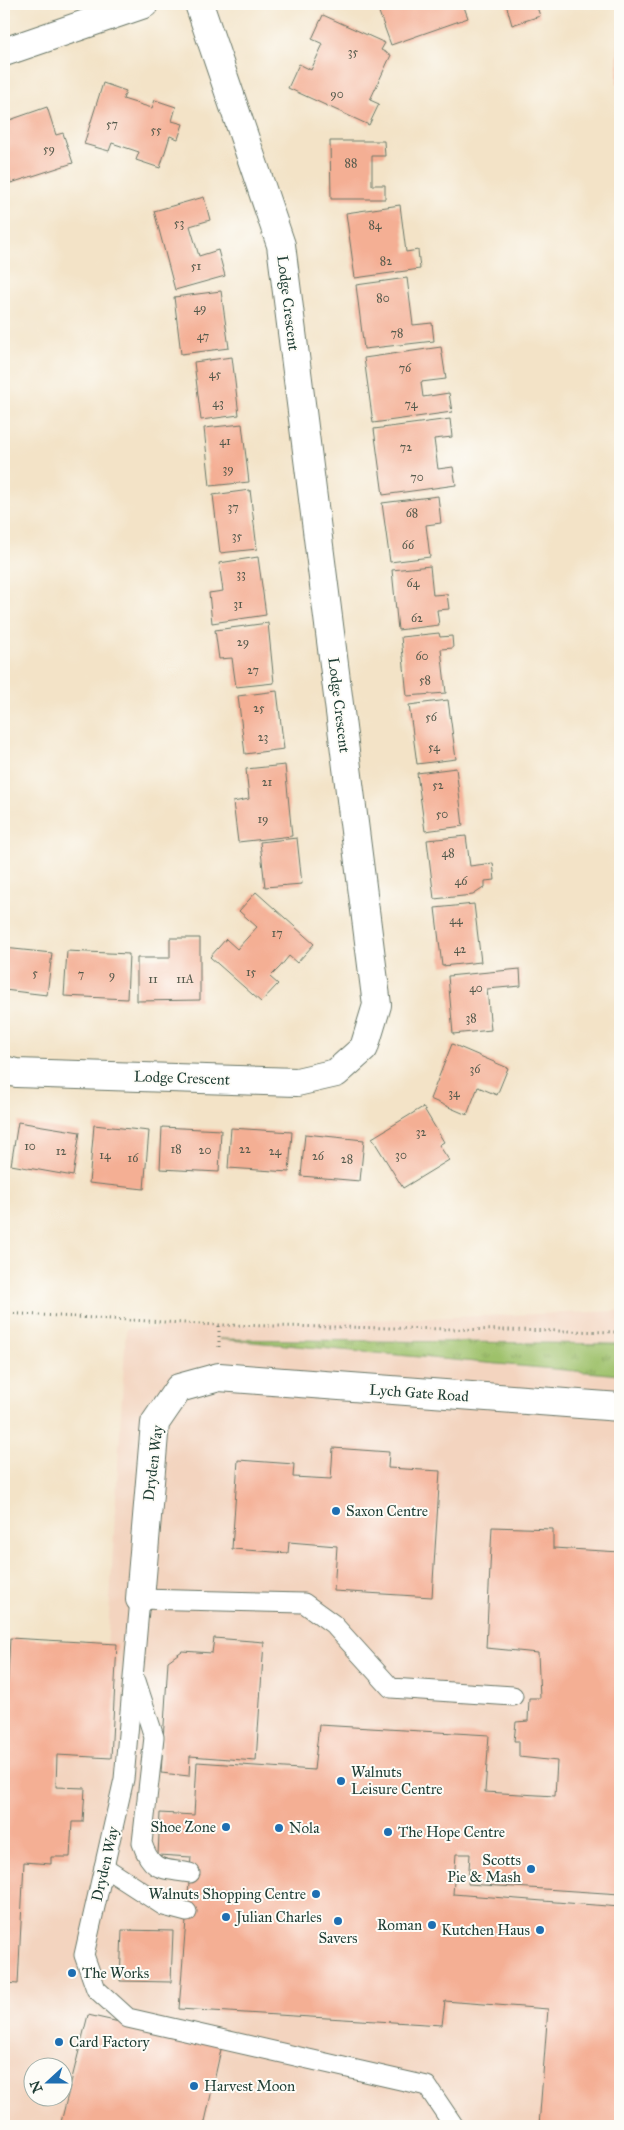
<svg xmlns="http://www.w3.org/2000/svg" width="624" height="2130" viewBox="0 0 624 2130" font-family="'IM FELL Great Primer',serif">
<defs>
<pattern id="grass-tufts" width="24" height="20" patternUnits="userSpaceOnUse" patternTransform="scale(1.25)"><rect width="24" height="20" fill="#9ec16a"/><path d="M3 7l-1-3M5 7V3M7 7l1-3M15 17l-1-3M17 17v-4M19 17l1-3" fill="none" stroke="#809e58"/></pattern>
</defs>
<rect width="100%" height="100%" fill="#fdfcf7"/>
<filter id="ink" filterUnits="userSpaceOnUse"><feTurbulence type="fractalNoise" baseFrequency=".02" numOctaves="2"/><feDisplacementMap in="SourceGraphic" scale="10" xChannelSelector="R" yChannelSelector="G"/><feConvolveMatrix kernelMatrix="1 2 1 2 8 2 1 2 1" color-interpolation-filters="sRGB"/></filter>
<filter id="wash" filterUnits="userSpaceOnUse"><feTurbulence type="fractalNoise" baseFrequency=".0096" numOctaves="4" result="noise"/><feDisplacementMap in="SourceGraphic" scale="20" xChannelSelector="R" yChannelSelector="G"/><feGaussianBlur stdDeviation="1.12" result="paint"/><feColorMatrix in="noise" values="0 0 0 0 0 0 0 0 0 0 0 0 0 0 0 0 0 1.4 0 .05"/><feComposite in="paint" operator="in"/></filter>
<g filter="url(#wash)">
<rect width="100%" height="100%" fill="#f3e3c7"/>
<path fill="#f3d4bf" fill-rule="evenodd" d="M620,1311V2126H4V1649L107,1650L126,1329ZM32,2068H62V2098H32Z"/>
<path fill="url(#grass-tufts)" stroke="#5e7f4f" d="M219,1339L620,1344V1375Z"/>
<g id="blocks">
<g fill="#f4af94">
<path d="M376,4H463L468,18L391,45Z"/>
<path d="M506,4H536L540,16L512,25Z"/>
<path d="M323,15L385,43L381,50L391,55L370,100L379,104L369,125L288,88L299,64L311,70L323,44L312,39Z"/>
<path d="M619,23H620V84L617,83Z"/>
<path d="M103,83L126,91L123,99L139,104L152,108L155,100L176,107L172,121L183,124L178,139L170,136L160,168L136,160L139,152L112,143L109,151L84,144Z"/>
<path d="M47,107L56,135L63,133L73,163L11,183L4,161V122Z"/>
<path d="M330,141H384L385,156H372V185H385V199H331Z"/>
<path d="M204,197L210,220L190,226L199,256L218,250L225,276L175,290L154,211Z"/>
<path d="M400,205L406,252L418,250L420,269L355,278L346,213Z"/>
<path d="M407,278L413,325L432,323L434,341L364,349L356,285Z"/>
<path d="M221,291L229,348L181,354L174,297Z"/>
<path d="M441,347L446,379L421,382L423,397L449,393L452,412L373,423L364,358Z"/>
<path d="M232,357L239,415L201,420L194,362Z"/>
<path d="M450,419L452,437L434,439L438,469L453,467L456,485L383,495L374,429Z"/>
<path d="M242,424L249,482L210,486L204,428Z"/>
<path d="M250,490L257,549L220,553L213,495Z"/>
<path d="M438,496L441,523L426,525L430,557L390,562L382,503Z"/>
<path d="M258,557L266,615L212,623L209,593L223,591L219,563Z"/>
<path d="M430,566L433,595L447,594L449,609L437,610L439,625L398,630L392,570Z"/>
<path d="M268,623L274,683L236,687L232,658L219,659L215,630Z"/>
<path d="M439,633L440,637L452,636L453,648L441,649L446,693L407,696L401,637Z"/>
<path d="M277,691L284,749L245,754L238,696Z"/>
<path d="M448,700L456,759L417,764L409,705Z"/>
<path d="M285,765L292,836L238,842L233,802L249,799L246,769Z"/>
<path d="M456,768L463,826L425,831L417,773Z"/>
<path d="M466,836L470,866L493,863L495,880L485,881V887L473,895L434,899L427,840Z"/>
<path d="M297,838L302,884L265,887L260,842Z"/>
<path d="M256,892L314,944L297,963L289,956L280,967L270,977L278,984L261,1002L210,957L226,939L237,949L257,927L239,911Z"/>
<path d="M474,904L481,962L442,966L435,908Z"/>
<path d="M170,938H200V1000L137,1001V958H170Z"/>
<path d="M4,948L52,953L47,995L4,990Z"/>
<path d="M67,951L129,954L127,999L64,996Z"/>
<path d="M520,969L521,986L487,989L491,1030L453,1034L448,976Z"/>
<path d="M452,1044L508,1068L497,1095L478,1087L467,1115L430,1099Z"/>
<path d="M423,1107L444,1142L439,1145L449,1160L403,1188L372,1138Z"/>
<path d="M18,1122L80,1132L73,1176L11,1165Z"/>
<path d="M94,1125L149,1131L144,1189L89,1183Z"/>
<path d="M162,1127L221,1130L219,1172L160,1169Z"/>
<path d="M231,1128L292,1132L289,1172L228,1168Z"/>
<path d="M305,1134L364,1140L360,1181L301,1176Z"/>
<path d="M333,1448L389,1452L388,1468L440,1471L432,1597L334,1591L337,1546L289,1542L288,1553L232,1549L238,1460L294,1464L293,1477L331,1479Z"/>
<path d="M492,1527L553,1529V1548L620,1552V1894L468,1884L470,1854H456L453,1894L620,1907V2126H539L548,2009L445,2001L442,2025L179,2009L191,1857L158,1855L160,1813L194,1815L197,1762L314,1770L319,1725L489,1735L485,1792L555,1796L557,1761L519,1757V1741H514L516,1722L528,1721L529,1698H540L538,1653L486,1648Z"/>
<path d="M10,1638L117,1644L111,1758L57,1755L56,1787L85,1788L83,1822H72L70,1857H51V1864L24,1862L18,1984L4,1983V1750Z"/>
<path d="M214,1638L264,1642L256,1761L190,1756L189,1776L161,1773L168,1661L182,1651L212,1653Z"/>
<path d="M122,1930L173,1931L171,1982L120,1981Z"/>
<path d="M88,2015L222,2045L204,2126H60Z"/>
</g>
</g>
</g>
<g filter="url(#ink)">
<use href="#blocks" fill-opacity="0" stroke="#697767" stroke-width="1"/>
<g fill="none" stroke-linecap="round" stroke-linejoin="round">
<defs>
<g id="service">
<path d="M136,1681L154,1737L142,1843C152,1873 163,1868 190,1873"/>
<path d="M104,1867L164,1906L187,1912"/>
<path d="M454,2126L427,2086L128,2018L96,1989L84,1955L124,1779L140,1599L304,1603L333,1624L391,1688L513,1696"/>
</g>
<g id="minor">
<path d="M4,52L144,4"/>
<path d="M4,1070L16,1073L297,1082L336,1073L364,1048L377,1005L281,245L199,4"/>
<path d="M140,1599L155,1423L179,1388L219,1377L620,1407"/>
</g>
</defs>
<use href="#service" stroke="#697767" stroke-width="21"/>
<use href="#minor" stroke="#697767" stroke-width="30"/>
<g stroke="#697767" stroke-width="3" stroke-dasharray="1 4" stroke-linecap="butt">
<path d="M4,1313L219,1325L620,1332"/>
<path d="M219,1347V1325"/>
</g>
<use href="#service" stroke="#fff" stroke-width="19"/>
<use href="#minor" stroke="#fff" stroke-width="28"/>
</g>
</g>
<g fill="#1f6fb2" stroke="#fdfcf7" stroke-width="2">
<circle cx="336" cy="1511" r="5"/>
<circle cx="341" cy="1781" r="5"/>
<circle cx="226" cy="1827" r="5"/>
<circle cx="279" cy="1828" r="5"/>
<circle cx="388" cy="1832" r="5"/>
<circle cx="531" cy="1869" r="5"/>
<circle cx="316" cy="1894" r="5"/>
<circle cx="226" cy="1917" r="5"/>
<circle cx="338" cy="1921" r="5"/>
<circle cx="432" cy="1925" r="5"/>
<circle cx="540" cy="1930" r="5"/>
<circle cx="72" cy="1973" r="5"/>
<circle cx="59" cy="2042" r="5"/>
<circle cx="194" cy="2086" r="5"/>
</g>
<g text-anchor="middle" stroke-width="4" stroke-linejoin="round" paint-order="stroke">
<g font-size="12" fill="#545a4c">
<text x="353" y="56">35</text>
<text x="337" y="98">90</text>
<text x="112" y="128">57</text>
<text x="156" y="134">55</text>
<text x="49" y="153">59</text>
<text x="351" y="167">88</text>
<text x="179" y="227">53</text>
<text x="375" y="229">84</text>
<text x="386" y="265">82</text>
<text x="196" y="270">51</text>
<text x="383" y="302">80</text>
<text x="200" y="312">49</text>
<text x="397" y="337">78</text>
<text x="203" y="340">47</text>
<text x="405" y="372">76</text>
<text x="215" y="378">45</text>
<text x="218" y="407">43</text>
<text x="411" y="408">74</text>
<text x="225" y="445">41</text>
<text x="406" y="451">72</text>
<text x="228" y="473">39</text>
<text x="417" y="481">70</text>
<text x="233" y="511">37</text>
<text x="412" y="517">68</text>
<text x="237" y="540">35</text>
<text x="408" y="549">66</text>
<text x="241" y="578">33</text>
<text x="413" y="587">64</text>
<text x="238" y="608">31</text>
<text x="417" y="622">62</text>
<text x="243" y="646">29</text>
<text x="422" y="660">60</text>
<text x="253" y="674">27</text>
<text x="425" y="684">58</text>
<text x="259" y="712">25</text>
<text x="431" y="721">56</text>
<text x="263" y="741">23</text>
<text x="434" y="751">54</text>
<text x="267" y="786">21</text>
<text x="438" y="789">52</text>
<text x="442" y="818">50</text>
<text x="263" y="823">19</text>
<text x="448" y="857">48</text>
<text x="461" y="885">46</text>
<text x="456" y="924">44</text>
<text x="277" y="937">17</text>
<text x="460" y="953">42</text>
<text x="251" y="976">15</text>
<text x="35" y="977">5</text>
<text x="81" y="978">7</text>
<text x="112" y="979">9</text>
<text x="153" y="983">11</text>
<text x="185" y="983">11A</text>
<text x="476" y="992">40</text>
<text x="471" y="1022">38</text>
<text x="475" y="1073">36</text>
<text x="454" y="1097">34</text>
<text x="421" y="1136">32</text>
<text x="30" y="1150">10</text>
<text x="176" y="1153">18</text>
<text x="245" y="1153">22</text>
<text x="205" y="1154">20</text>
<text x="61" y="1155">12</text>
<text x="275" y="1155">24</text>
<text x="105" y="1159">14</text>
<text x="401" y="1159">30</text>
<text x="318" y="1160">26</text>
<text x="133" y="1162">16</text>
<text x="347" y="1163">28</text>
</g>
<g font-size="15" fill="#1f3d34" stroke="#fdfcf7">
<text transform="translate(288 303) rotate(83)" y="5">Lodge Crescent</text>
<text transform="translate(339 705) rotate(83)" y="5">Lodge Crescent</text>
<text transform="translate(182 1078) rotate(2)" y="5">Lodge Crescent</text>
<text transform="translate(419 1393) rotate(4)" y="5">Lych Gate Road</text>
<text transform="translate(153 1463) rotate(-83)" y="5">Dryden Way</text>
<text transform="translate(105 1864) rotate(-77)" y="5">Dryden Way</text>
</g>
<g font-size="15" fill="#1f3d34" stroke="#fdfcf7" text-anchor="start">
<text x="346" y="1516">Saxon Centre</text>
<text x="351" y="1777">Walnuts<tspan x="351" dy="17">Leisure Centre</tspan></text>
<text x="216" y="1832" text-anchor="end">Shoe Zone</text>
<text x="289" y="1833">Nola</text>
<text x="398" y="1837">The Hope Centre</text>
<text x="521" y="1865" text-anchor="end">Scotts<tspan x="521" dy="17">Pie &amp; Mash</tspan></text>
<text x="306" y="1899" text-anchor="end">Walnuts Shopping Centre</text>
<text x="236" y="1922">Julian Charles</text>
<text x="422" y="1930" text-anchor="end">Roman</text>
<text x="530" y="1935" text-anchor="end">Kutchen Haus</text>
<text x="338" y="1943" text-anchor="middle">Savers</text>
<text x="82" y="1978">The Works</text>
<text x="69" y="2047">Card Factory</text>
<text x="204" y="2091">Harvest Moon</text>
</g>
</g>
<rect width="624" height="2130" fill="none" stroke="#fdfcf7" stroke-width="20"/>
<g transform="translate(48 2082) rotate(249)"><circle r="24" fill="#fdfcf7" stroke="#a4b0a9"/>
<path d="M0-4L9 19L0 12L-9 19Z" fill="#1f6fb2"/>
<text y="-8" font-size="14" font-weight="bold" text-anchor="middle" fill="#1f3d34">N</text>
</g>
</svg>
